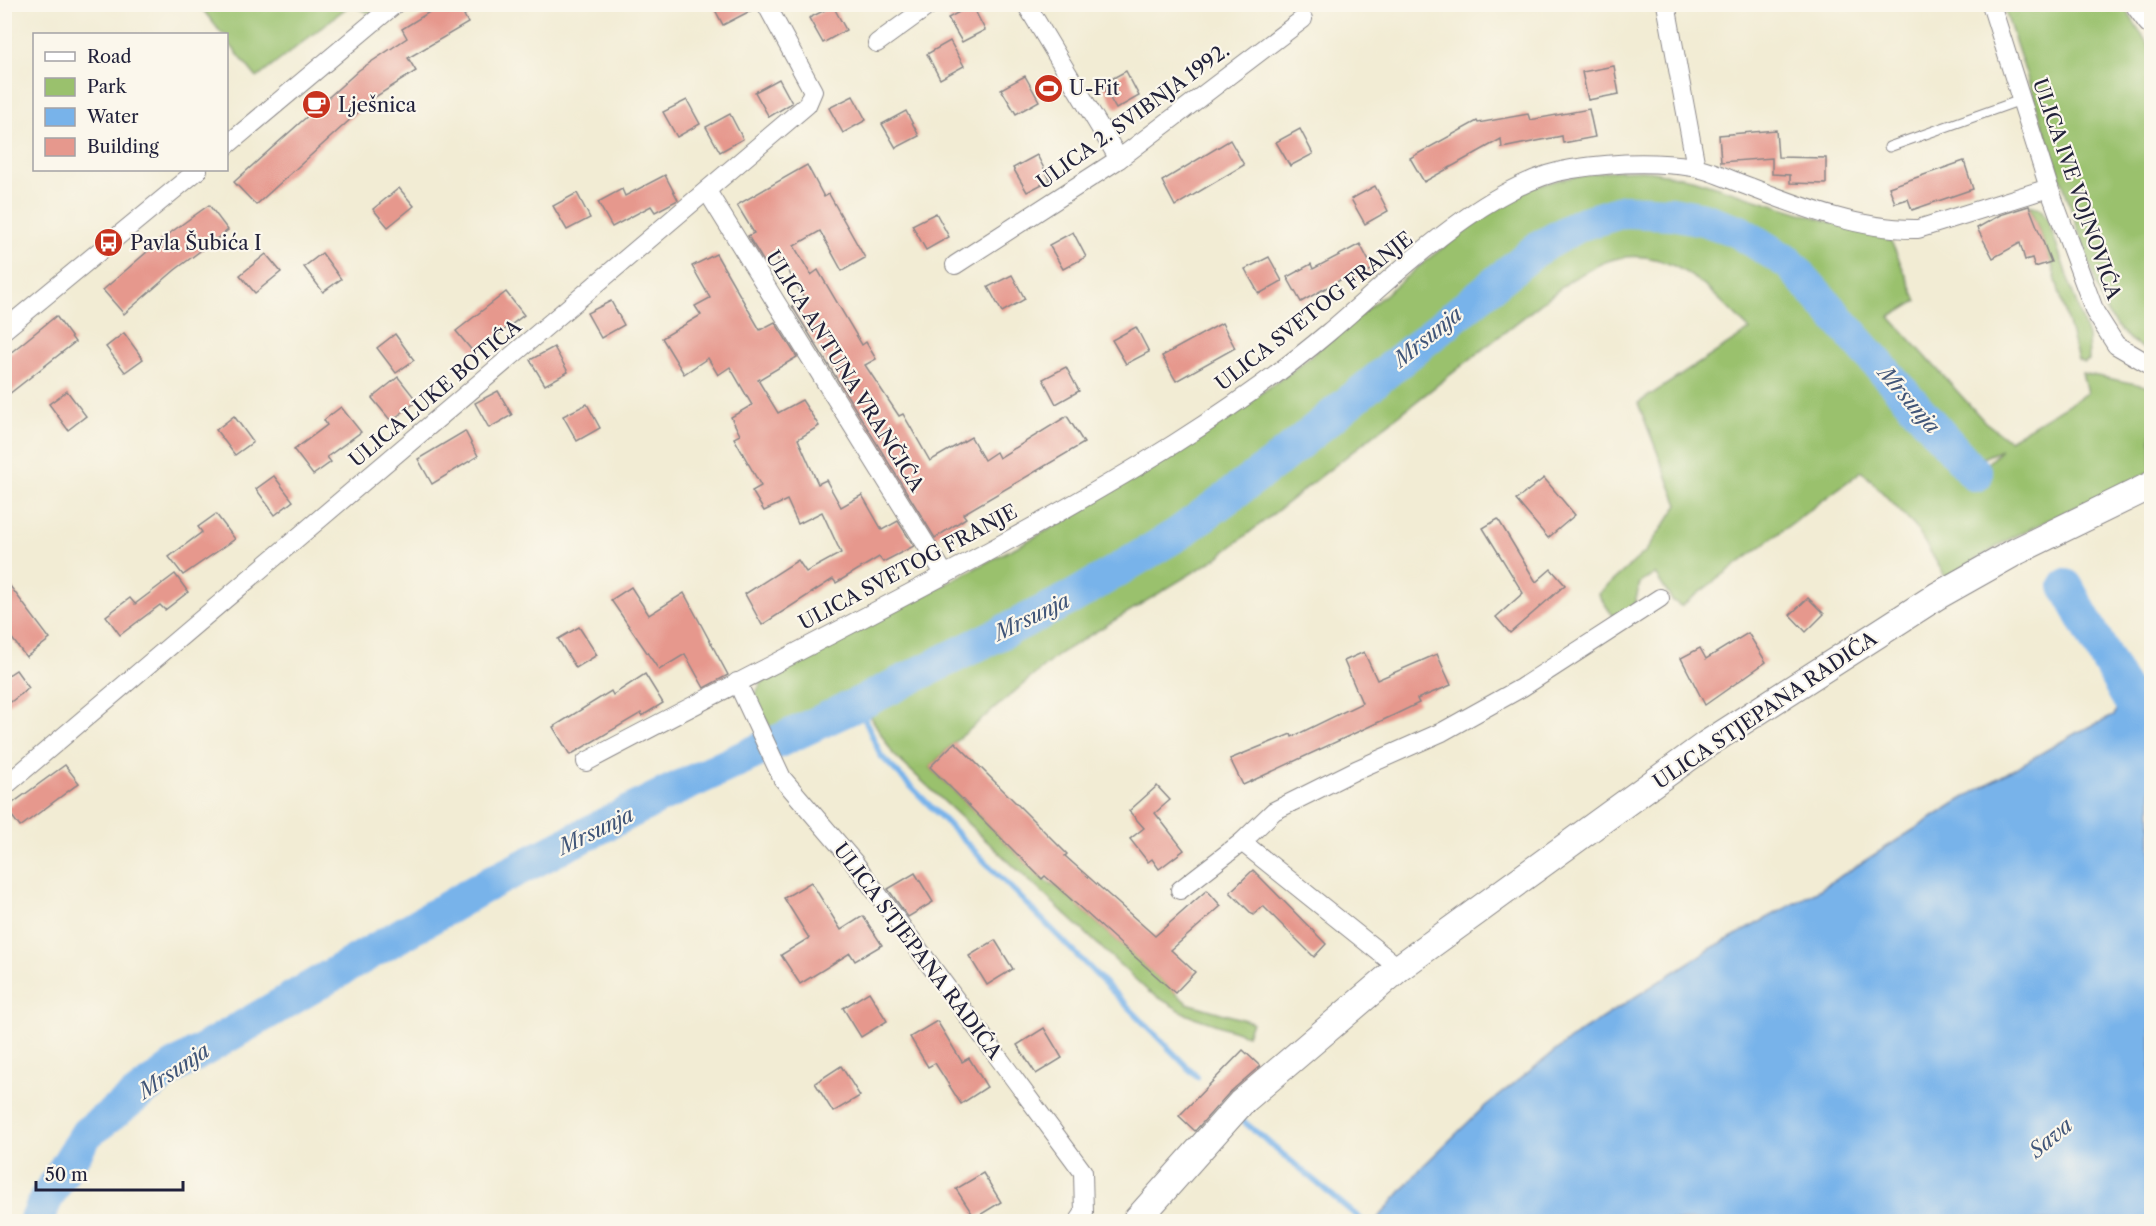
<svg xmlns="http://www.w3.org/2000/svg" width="2156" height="1226" viewBox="0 0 2156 1226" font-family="'Libre Caslon Text',serif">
<rect width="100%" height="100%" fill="#fbf7ec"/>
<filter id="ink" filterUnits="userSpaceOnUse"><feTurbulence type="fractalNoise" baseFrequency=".0167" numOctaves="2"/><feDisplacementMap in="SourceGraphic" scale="12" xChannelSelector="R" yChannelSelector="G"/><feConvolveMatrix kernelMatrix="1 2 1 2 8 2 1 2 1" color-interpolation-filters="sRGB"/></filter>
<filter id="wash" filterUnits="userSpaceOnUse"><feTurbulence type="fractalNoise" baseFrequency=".008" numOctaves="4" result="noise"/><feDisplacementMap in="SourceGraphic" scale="24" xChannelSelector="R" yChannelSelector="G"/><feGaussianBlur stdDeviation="1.35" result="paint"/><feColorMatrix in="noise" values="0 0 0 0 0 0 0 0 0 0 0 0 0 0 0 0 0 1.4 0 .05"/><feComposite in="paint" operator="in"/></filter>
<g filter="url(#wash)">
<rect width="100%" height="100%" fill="#f2ecd4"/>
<g fill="#9ac16d" stroke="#5e7254" stroke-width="1.5">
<path d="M199,5H381L370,13L350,5L257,78L227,41L226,34H222Z"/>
<path d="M2003,5H2123L2151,49V352C2130,344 2118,329 2105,310Z"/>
<path d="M1642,170L1692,179L1891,241L1917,301L1890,317L1985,422L2009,440L2087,393L2082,373L2151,387V471L2013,537L1946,578L1916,528L1862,471L1681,606L1672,600L1655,574L1640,583L1634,607L1615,619L1598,594L1646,551L1678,505L1638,403L1750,330C1711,291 1668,241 1608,261C1595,265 1583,274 1571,280L1217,558L1059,654L955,742L930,767L1042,879L1057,887L1187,1003L1252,1022L1247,1035L1188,1015L1149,992L893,754L868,712L957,669L1137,575L1189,541L1230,513L1524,276L1571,242L1609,228L1643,224L1681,227L1753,253L1787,279L1836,330L1965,485L2001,450L1980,459L1810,264L1770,235L1750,222L1694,203L1658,198L1614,201L1585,208L1539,230L1326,402L1181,515L1070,581L772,730C760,709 746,699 765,679L1048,530L1186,446L1291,372L1428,259L1506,200L1532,187L1563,179L1609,171Z"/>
<path d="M2029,205L2040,208L2048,220L2088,337L2089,360L2084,363L2078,360L2051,262Z"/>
</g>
<path fill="#78b3ea" stroke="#4d6a92" stroke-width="1.5" d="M2151,672V1221H1376L1423,1166L1484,1107L1577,1034L1710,949L1819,890L1957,802L2076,733L2114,716L2123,692Z"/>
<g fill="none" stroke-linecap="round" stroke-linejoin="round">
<g stroke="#78b3ea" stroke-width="6">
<path d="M858,704L881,756L1197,1077"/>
<path d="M1237,1116L1364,1222"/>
</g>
<g stroke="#78b3ea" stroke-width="34">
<path d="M2066,586L2152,741"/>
<path d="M36,1222L46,1199L87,1133L174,1067L483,887L659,797L858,704L1073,597L1178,534L1278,460L1537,249L1581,224L1624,211L1672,213L1703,219L1738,231L1789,263L1976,475"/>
</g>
</g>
<g id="blocks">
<g fill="#e6988d">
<path d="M442,4H484L464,15L468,23L408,58L416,71L375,97L256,205L234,182L359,70L407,38L402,29Z"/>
<path d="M712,4H755L756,8L723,25Z"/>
<path d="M972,5L985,30L962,42L948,18Z"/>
<path d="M833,6L846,30L823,43L809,18Z"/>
<path d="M950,41L964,66L940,79L927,54Z"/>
<path d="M1614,66L1619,94L1588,100L1582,72Z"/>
<path d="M1126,71L1139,96L1116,109L1102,84Z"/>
<path d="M1025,76L1039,101L1016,114L1001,89Z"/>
<path d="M779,79L792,103L769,117L755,92Z"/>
<path d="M853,96L866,120L843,133L829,108Z"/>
<path d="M687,100L700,124L677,137L663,112Z"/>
<path d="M1589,109L1595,137L1563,143L1562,136L1502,148L1501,139L1424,182L1410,158L1477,121L1478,123L1528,114L1530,120Z"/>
<path d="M906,111L919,136L896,148L882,124Z"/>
<path d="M730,114L743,139L720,152L706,127Z"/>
<path d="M1300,129L1313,154L1290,166L1276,142Z"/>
<path d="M1776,130L1778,157L1826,158V184L1790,183V175L1772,174V158L1721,162L1719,135Z"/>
<path d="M1230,140L1244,165L1175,206L1162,181Z"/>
<path d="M1037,155L1050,180L1027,192L1013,168Z"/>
<path d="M1964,161L1973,189L1912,210L1908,199L1895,203L1889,187Z"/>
<path d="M807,165L824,197L829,194L865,258L842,271L820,231L794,246L811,275L818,270L862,345L866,342L876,359L865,365L899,416L903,414L930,461L971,437L984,460L996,452L999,458L1067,416L1084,443L963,514L966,518L935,538L792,306L804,298L782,260L779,262L776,255L764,262L748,236L754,233L737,205Z"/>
<path d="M665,175L678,200L655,212L651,206L612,227L598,202L622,189L625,196Z"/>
<path d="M1375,186L1388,211L1365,224L1351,199Z"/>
<path d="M399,188L414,206L388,227L373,209Z"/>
<path d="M577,193L590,218L567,230L553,206Z"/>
<path d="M209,205L228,230L175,270L124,314L103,290L163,238Z"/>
<path d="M2029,206L2051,262L2035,267L2032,258L2025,260L2020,243L1993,258L1977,228L2000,215Z"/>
<path d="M936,213L949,237L926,250L912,225Z"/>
<path d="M1073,232L1086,257L1063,269L1049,245Z"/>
<path d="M1360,244L1373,269L1350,281L1347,276L1301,302L1287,277L1311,264L1313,269Z"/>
<path d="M322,253L341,279L323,292L304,267Z"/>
<path d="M266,254L281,272L255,293L240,275Z"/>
<path d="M716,254L760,330L775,322L797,357L758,380L778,413L802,400L819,426L798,439L818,484L826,480L841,507L862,495L882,530L898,521L914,546L883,562L879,557L836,583L833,579L762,625L745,594L798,560L806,572L841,553L822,512L798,524L787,500L764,511L752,491L761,486L734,438L740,435L731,417L752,405L730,367L718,375L708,358L684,374L662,338L701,315L695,306L710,298L692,266Z"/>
<path d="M1269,257L1282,281L1259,294L1245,269Z"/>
<path d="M1012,275L1025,299L1002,312L988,287Z"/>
<path d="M506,292L524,315L474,353L456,331Z"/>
<path d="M611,301L624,325L601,338L587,313Z"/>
<path d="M56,316L75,342L4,398V358Z"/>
<path d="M1222,323L1235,348L1176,381L1162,356Z"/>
<path d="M1136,327L1149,352L1126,364L1112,340Z"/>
<path d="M124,333L143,359L125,372L106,347Z"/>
<path d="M395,334L414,360L396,373L377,348Z"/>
<path d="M554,347L568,372L545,385L530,360Z"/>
<path d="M1066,367L1079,391L1056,404L1043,379Z"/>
<path d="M398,377L417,401L391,421L372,398Z"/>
<path d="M67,391L86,416L68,430L49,404Z"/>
<path d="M498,391L512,415L489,428L475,403Z"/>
<path d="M587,404L600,428L577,441L563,416Z"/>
<path d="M341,407L361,432L327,457L331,462L313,475L294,450L327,425L324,420Z"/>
<path d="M234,416L253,442L235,455L216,430Z"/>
<path d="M465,431L478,456L432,484L418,459Z"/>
<path d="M274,476L293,501L275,515L256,489Z"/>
<path d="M1544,478L1575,515L1548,538L1516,500Z"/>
<path d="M216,514L235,539L183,575L169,557L202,532L198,527Z"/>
<path d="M1498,519L1536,582L1551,569L1565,585L1510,633L1496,617L1523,593L1483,528Z"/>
<path d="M175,574L188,592L165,610L160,605L120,635L106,616L130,598L135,604Z"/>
<path d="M4,578L50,639L26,657L4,628Z"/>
<path d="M631,587L649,615L684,593L728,675L704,688L685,654L659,670L611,600Z"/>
<path d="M1808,598L1824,614L1806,632L1790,615Z"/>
<path d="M579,627L597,655L576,668L558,639Z"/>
<path d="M1748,633L1766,662L1705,705L1681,658L1700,648L1706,659Z"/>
<path d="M1364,652L1377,680L1437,654L1451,685L1417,699L1419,703L1394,715L1243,785L1230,759L1291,734L1292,737L1362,703L1344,661Z"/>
<path d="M16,670L29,688L4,707V678Z"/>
<path d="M645,674L663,703L642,716L641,713L570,755L553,727L611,691L613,695Z"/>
<path d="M955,742L1067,854L1065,856L1155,936L1207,890L1221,906L1171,950L1195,972L1175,993L1045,876L1042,879L930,767Z"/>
<path d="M65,765L79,783L20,827L6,808Z"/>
<path d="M1157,786L1170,800L1155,813L1184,850L1159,869L1152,859L1148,862L1130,839L1144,828L1129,811Z"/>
<path d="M1253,870L1326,944L1314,957L1263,906L1253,915L1230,892Z"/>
<path d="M915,873L933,902L908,917L888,889Z"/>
<path d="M811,882L841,930L863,916L882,945L855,961L850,953L800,984L781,955L809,938L784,898Z"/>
<path d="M995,940L1013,969L987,985L969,956Z"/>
<path d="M869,992L887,1021L861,1037L843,1008Z"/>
<path d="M937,1021L962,1062L969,1058L987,1087L961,1104L935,1063L928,1067L910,1037Z"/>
<path d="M1044,1028L1062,1058L1036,1074L1017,1045Z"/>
<path d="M1243,1050L1260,1066L1229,1093L1195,1131L1179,1116Z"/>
<path d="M841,1066L860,1096L833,1112L815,1083Z"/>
<path d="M983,1173L1001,1202L975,1218L956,1189Z"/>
</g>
</g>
</g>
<g filter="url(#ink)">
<use href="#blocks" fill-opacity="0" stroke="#8a8788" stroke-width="1.5"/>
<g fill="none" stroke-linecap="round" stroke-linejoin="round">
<defs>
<path id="service" d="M1889,147L2021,100"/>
<g id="minor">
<path d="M1026,4L1119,159"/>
<path d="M1666,4L1696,167"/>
<path d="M1991,4L2049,188L2095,312L2116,345L2152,366"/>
<path d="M877,43L931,4"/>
<path d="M226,146L395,4"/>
<path d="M707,191L945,575"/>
<path d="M955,265L1119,159L1303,19"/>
<path d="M4,330L198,170"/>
<path d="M737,682L782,778L854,862L1083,1172L1084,1213L1078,1222"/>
<path d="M586,762C727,687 871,616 1011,539C1121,478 1232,414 1329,332C1393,278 1488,181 1572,169C1611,163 1653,161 1693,167C1712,170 1732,181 1750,187C1804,208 1860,230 1918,229L2049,188"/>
<path d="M4,787L807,105L813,91L766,4"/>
<path d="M1180,890L1242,842"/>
<path d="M1399,968L1242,842L1274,811L1356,770L1442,732L1521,688L1660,598"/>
</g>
<path id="secondary" d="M1135,1222L1241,1103L1399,968L1707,744L1937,596L2017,551L2152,485"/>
<path id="primary" d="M2141,4L2152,19"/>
</defs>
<use href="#service" stroke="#8a8788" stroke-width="11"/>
<use href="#minor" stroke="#8a8788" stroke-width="20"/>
<use href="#secondary" stroke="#8a8788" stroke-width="29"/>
<use href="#primary" stroke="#8a8788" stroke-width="32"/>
<use href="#service" stroke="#fff" stroke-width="9"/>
<use href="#minor" stroke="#fff" stroke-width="18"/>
<use href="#secondary" stroke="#fff" stroke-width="27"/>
<use href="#primary" stroke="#fff" stroke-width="30"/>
</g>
</g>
<defs>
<symbol id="stadium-disc" viewBox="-11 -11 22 22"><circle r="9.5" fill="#c8321e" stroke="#fbf7ec"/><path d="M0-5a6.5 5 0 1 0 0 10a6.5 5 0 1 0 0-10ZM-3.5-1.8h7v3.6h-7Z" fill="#fff"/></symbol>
<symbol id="cafe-disc" viewBox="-11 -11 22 22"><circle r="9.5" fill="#c8321e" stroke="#fbf7ec"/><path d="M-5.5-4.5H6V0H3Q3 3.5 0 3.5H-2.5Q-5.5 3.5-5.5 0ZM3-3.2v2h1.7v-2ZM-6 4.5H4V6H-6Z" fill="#fff"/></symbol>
<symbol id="bus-disc" viewBox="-11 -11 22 22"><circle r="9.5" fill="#c8321e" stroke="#fbf7ec"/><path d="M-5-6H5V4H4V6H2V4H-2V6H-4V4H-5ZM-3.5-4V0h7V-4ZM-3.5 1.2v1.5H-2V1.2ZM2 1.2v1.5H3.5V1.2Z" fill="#fff"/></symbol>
</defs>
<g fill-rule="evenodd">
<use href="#stadium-disc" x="1032" y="72" width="33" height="33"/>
<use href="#cafe-disc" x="300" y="88" width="33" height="33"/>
<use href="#bus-disc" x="92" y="226" width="33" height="33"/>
</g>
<g text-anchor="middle" stroke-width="4.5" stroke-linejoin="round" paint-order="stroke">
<g font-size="20" fill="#22223b" stroke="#fbf7ec" text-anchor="start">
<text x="1069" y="95">U-Fit</text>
<text x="338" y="112">Lješnica</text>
<text x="130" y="250">Pavla Šubića I</text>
</g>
<g font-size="20" fill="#22223b" stroke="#fbf7ec">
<text transform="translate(1133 116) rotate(-36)" y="7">ULICA 2. SVIBNJA 1992.</text>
<text transform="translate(2077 189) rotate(71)" y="7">ULICA IVE VOJNOVIĆA</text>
<text transform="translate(1314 311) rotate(-38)" y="7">ULICA SVETOG FRANJE</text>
<text transform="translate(845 371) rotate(58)" y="7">ULICA ANTUNA VRANČIĆA</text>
<text transform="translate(435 393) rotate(-40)" y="7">ULICA LUKE BOTIĆA</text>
<text transform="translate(908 567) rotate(-28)" y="7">ULICA SVETOG FRANJE</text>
<text transform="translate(1765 710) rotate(-34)" y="7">ULICA STJEPANA RADIĆA</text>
<text transform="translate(918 951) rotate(53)" y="7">ULICA STJEPANA RADIĆA</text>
</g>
<g font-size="21" font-style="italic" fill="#405578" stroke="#fbf7ec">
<text transform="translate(1428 337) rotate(-39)" y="7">Mrsunja</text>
<text transform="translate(1909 400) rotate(49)" y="7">Mrsunja</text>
<text transform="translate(1032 617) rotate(-26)" y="7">Mrsunja</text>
<text transform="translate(596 831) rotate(-26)" y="7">Mrsunja</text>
<text transform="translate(174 1071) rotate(-34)" y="7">Mrsunja</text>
<text transform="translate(2051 1138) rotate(-40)" y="7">Sava</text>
</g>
</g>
<rect width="2156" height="1226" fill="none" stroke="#fbf7ec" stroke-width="24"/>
<rect x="33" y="33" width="195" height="138" fill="#fbf7ec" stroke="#a4a2a5" stroke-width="1.5"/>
<rect x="45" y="52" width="30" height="9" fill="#ffffff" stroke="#a4a2a5" stroke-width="1.5"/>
<text x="87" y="63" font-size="18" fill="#22223b">Road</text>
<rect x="45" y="78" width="30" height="18" fill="#9ac16d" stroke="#a4a2a5" stroke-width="1.5"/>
<text x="87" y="93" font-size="18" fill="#22223b">Park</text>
<rect x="45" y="108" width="30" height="18" fill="#78b3ea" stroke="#a4a2a5" stroke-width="1.5"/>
<text x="87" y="123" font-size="18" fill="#22223b">Water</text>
<rect x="45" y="138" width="30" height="18" fill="#e6988d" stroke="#a4a2a5" stroke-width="1.5"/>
<text x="87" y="153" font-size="18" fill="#22223b">Building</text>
<path d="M36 1181v9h147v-9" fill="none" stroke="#22223b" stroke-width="3"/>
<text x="45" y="1181" font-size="18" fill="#22223b" stroke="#fbf7ec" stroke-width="4.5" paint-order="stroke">50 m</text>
</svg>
